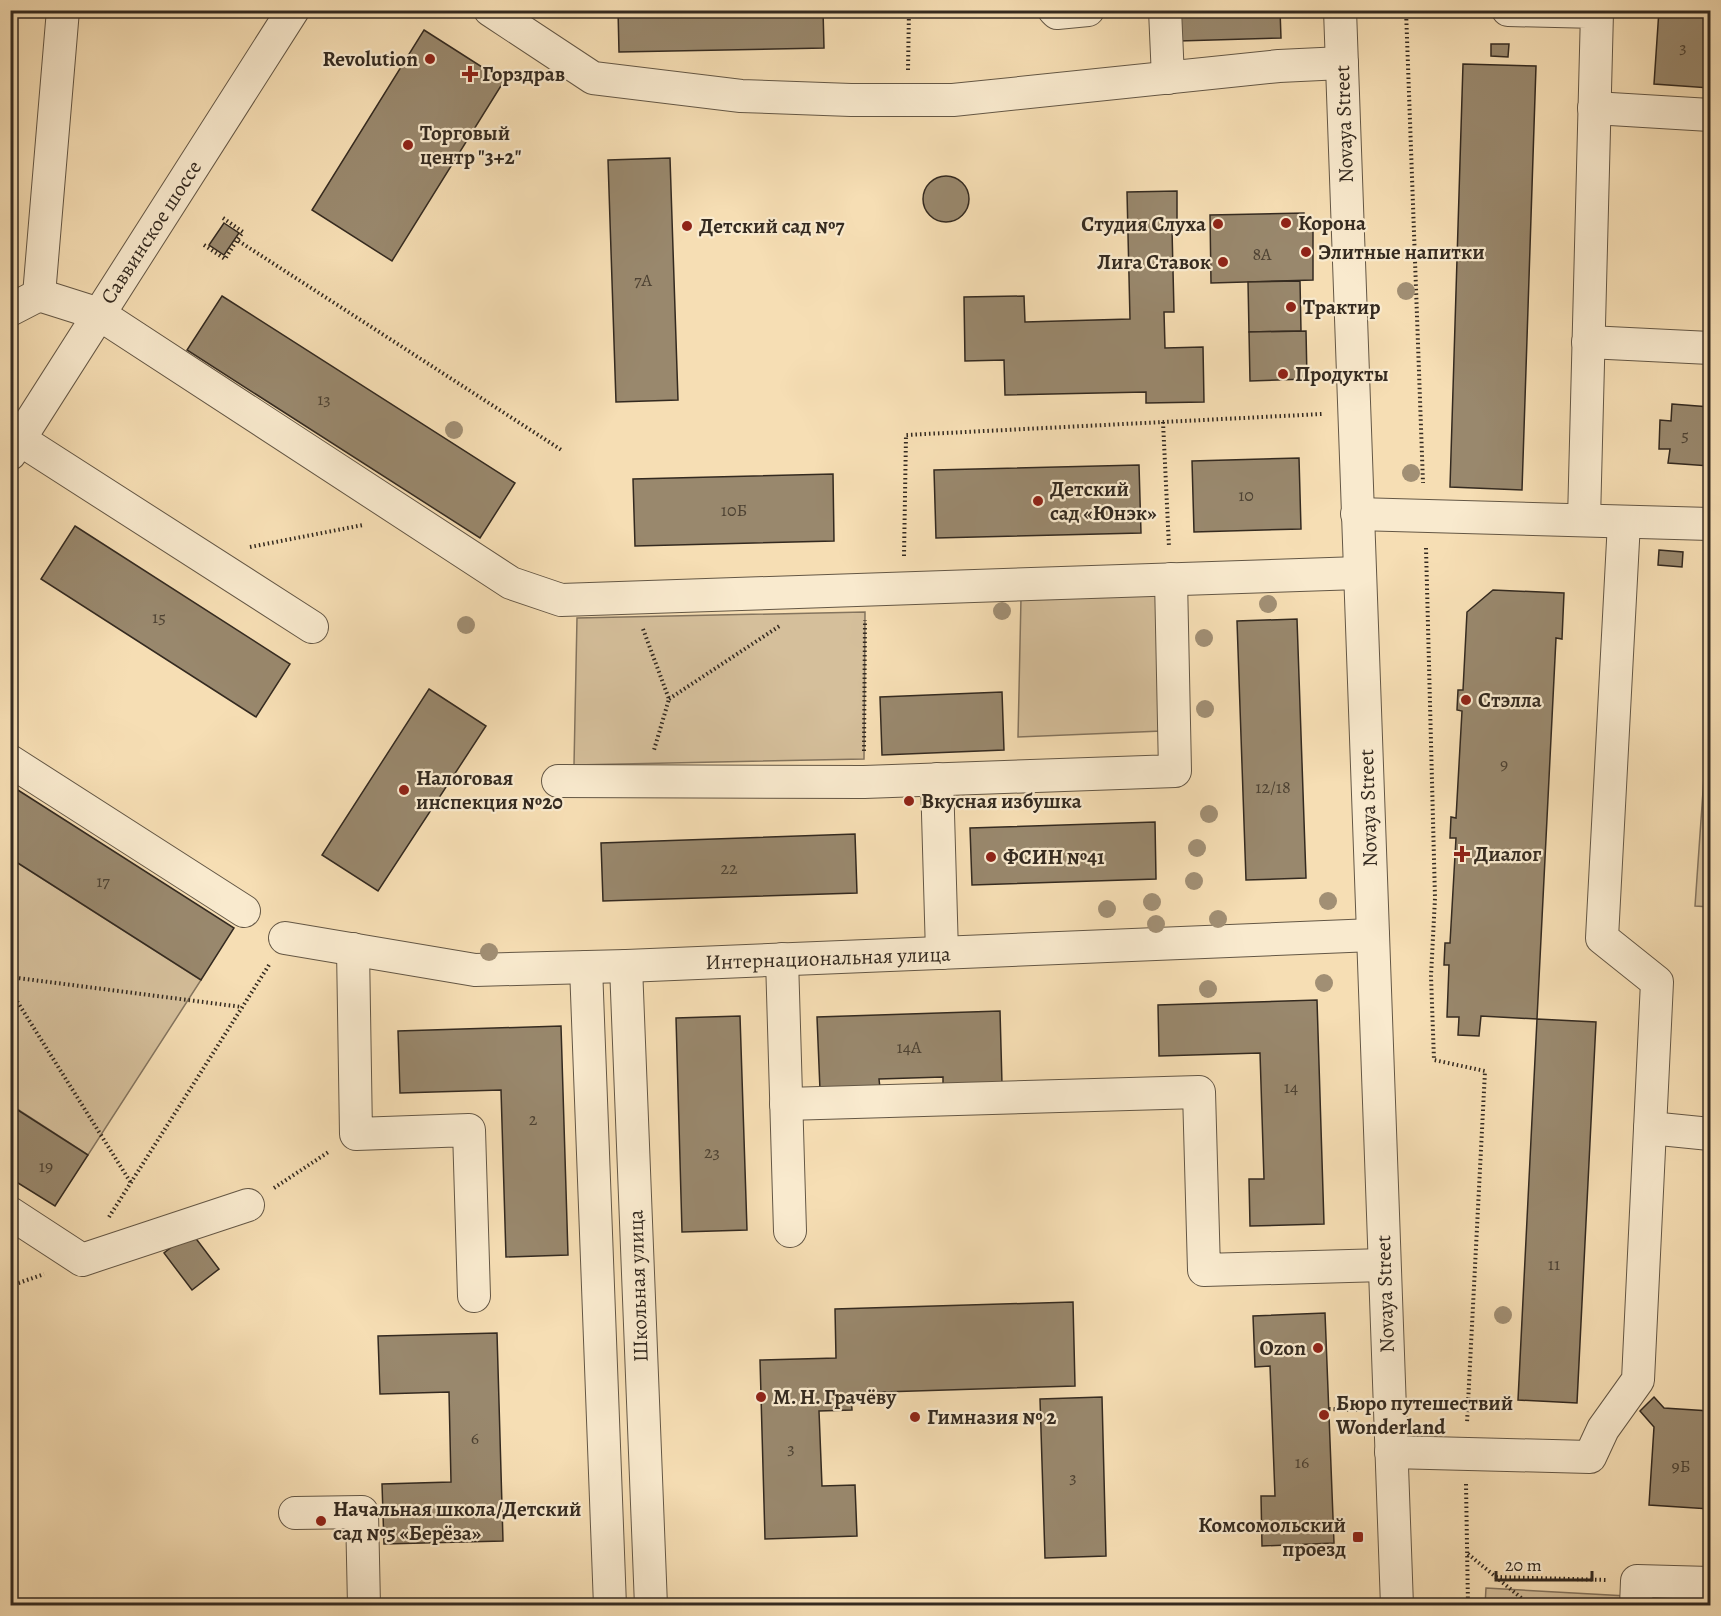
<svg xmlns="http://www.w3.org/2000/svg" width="1721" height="1616" viewBox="0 0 1721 1616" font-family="Alegreya,serif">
<rect width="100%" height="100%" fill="#f6deb4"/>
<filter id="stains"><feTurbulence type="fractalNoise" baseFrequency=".00333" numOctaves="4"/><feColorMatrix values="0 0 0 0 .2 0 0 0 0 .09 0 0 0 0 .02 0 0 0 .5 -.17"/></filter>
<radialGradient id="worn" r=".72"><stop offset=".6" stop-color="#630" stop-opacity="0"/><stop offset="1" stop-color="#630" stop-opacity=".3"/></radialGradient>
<g fill="#d5bf9b" stroke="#84745e" stroke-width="1.5">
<path d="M1156,591L1162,731L1018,737L1021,598Z"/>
<path d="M865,612L864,759L574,765L577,618Z"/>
<path d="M1704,777L1710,778V907L1695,906Z"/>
<path d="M10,858L201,980L88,1155L11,1105Z"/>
<path d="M1486,1588L1627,1596V1605L1485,1606Z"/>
</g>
<g fill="#99886d" stroke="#342a20" stroke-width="1.5">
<path d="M618,10H823L824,48L619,52Z"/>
<path d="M1178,10H1280L1281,38L1179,41Z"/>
<path d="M1659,10H1710V88L1654,84Z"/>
<path d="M424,30L504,81L392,261L312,210Z"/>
<path d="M1491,44H1509L1508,57L1491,56Z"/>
<path d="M1463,64L1536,66L1522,490L1450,487Z"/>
<path d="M670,158L678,400L616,402L608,160Z"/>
<circle cx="946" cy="199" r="23"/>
<path d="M1177,191V229H1172L1174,312H1164L1165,348L1203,347L1204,402L1146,403V392L1005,395L1004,360L965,361L964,297L1024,296L1025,322L1130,319L1127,192Z"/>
<path d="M1304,213V228H1313V280L1211,283L1210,215Z"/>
<path d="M224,223L239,233L224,255L209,245Z"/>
<path d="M1300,281L1301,331L1249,332L1248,282Z"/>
<path d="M222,296L515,483L480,538L187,350Z"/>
<path d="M1306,331L1307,379L1250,381L1249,332Z"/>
<path d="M1672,404L1710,407V466L1668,463L1670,449H1659L1660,420L1671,421Z"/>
<path d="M1299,458L1301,529L1194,532L1192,461Z"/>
<path d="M1139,465L1141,533L936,538L934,470Z"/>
<path d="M833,474L834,541L635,546L633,479Z"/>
<path d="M75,526L290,664L256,717L41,579Z"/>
<path d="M1659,550L1683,552L1682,567L1658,565Z"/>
<path d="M1493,590L1564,593L1562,639L1556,638L1537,1019L1481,1016L1479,1036L1458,1035L1459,1017H1447L1449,965H1444L1445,943H1450L1456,838H1450L1451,817L1456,818L1462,711L1457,710L1458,690H1463L1467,612Z"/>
<path d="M1297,619L1306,878L1246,880L1237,621Z"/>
<path d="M429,689L486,726L378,891L322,855Z"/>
<path d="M1002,692L1004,750L882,755L880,697Z"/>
<path d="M10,785L234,928L201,980L10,858Z"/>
<path d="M1155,822L1156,879L972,885L970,828Z"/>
<path d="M855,834L857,893L603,901L601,843Z"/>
<path d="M1317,1000L1324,1224L1250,1226L1249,1179H1264L1260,1053L1159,1056L1158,1005Z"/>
<path d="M1000,1011L1002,1084L943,1086V1077L879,1079L880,1088L820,1090L817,1017Z"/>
<path d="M740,1016L747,1230L682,1232L676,1018Z"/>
<path d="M1537,1019L1596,1022L1577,1403L1518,1400Z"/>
<path d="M561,1026L568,1255L506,1257L501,1090L400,1093L398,1031Z"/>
<path d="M10,1105L88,1155L55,1206L10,1178Z"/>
<path d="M191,1232L219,1269L192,1290L164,1253Z"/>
<path d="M1073,1302L1075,1386L851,1393L852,1410L819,1411L822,1486L855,1485L857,1536L765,1539L760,1360L836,1358L835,1309Z"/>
<path d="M1325,1313L1334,1543L1262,1546L1261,1496H1275L1270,1366L1255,1367L1253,1316Z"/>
<path d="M497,1333L503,1541L384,1544L382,1484L451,1482L449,1392L380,1394L378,1336Z"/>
<path d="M1102,1397L1106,1556L1045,1558L1040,1399Z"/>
<path d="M1654,1397L1664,1408L1710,1411V1509L1649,1505L1654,1427L1640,1411Z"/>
</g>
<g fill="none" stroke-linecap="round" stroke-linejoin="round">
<defs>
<g id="minor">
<path d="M490,10L593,78L741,96L851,100H953L1279,66L1342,63"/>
<path d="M1054,10L1057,13L1088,10"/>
<path d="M1165,10L1168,78"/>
<path d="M1340,10L1397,1606"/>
<path d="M1508,10L1597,12L1584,520"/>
<path d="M1594,108L1710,115"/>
<path d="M39,295L63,10"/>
<path d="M10,310L39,295L99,314L511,583L561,600L1359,573"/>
<path d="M1588,342L1710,348"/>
<path d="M19,439L312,627"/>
<path d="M10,454L293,10"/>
<path d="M1357,514L1710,524"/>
<path d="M10,761L244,911"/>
<path d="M937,779L942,953"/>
<path d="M558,781L864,782L1175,771L1171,579"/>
<path d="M285,938L475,970L626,966L1373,935"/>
<path d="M353,949L356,1134L469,1130L474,1296"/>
<path d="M782,959L790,1231"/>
<path d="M626,966L651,1606"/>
<path d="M586,967L610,1606"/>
<path d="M786,1104L1199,1092L1204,1270L1384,1265"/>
<path d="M1650,1128L1710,1134"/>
<path d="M10,1213L82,1260L248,1205"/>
<path d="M1391,1452L1590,1457L1603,1429L1638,1380L1657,982L1602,938L1624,522"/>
<path d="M295,1513L362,1512L364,1606"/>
<path d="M1636,1606L1637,1581L1710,1583"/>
</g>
</defs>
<use href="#minor" stroke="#645745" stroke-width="34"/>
<g stroke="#342a20" stroke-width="4" stroke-dasharray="1.5 3" stroke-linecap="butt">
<path d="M1406,10L1423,483"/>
<path d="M908,70L909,10"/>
<path d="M223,218L243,232L237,240"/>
<path d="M204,245L225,259L237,240L563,451"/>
<path d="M1163,422L1169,547"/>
<path d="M250,547L363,525"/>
<path d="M1426,548L1435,898L1431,976L1434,1060L1485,1071L1467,1423"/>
<path d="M904,556L906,435L1322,414"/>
<path d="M643,629L669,699L654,750"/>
<path d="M669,699L781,625"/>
<path d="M864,751L865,620"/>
<path d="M10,977L242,1007"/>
<path d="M10,990L131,1183"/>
<path d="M274,1188L330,1151"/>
<path d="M109,1217L269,965"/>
<path d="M10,1286L44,1274"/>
<path d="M1329,1409L1358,1410"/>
<path d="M1466,1484L1468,1606"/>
<path d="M1468,1554L1531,1606"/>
<path d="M1496,1577L1607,1580"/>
</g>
<use href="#minor" stroke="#f9eace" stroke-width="32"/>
</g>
<g fill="#a18f74">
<circle cx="1406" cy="291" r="9"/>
<circle cx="454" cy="430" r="9"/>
<circle cx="1411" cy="473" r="9"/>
<circle cx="1268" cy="604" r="9"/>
<circle cx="1002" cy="611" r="9"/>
<circle cx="466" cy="625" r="9"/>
<circle cx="1204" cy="638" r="9"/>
<circle cx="1205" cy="709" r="9"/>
<circle cx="1209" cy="814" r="9"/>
<circle cx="1197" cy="848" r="9"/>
<circle cx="1194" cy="881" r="9"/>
<circle cx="1328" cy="901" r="9"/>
<circle cx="1152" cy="902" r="9"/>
<circle cx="1107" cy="909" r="9"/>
<circle cx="1218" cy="919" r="9"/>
<circle cx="1156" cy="924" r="9"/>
<circle cx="489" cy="952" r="9"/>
<circle cx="1324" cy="983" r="9"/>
<circle cx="1208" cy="989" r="9"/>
<circle cx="1503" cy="1315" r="9"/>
</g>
<g fill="#8f2418" stroke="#f9eace" stroke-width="2">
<circle cx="430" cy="59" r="6"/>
<path d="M467 65h6v6h6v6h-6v6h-6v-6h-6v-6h6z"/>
<circle cx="408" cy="145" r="6"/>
<circle cx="1286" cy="223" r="6"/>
<circle cx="1218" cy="224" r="6"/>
<circle cx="687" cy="226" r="6"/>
<circle cx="1306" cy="252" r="6"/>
<circle cx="1223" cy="262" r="6"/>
<circle cx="1291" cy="307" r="6"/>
<circle cx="1283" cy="374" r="6"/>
<circle cx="1038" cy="501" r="6"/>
<circle cx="1466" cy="700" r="6"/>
<circle cx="404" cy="790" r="6"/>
<circle cx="909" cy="801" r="6"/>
<path d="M1459 845h6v6h6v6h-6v6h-6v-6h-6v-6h6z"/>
<circle cx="991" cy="857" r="6"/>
<circle cx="1318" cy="1348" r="6"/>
<circle cx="761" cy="1397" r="6"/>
<circle cx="1324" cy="1415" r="6"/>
<circle cx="915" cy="1417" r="6"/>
<circle cx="321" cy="1521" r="6"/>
<rect x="1352" y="1531" width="12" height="12" rx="3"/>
</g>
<g text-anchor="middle" stroke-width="4.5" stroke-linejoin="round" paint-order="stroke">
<g font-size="18" fill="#4d4233">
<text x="1683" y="53">3</text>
<text x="1262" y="260">8А</text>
<text x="643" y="286">7А</text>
<text x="324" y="405">13</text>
<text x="1685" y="441">5</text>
<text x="1246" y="501">10</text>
<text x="734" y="516">10Б</text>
<text x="159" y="623">15</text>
<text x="1504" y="770">9</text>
<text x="1273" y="793">12/18</text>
<text x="729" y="874">22</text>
<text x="103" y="887">17</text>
<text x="909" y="1053">14А</text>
<text x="1291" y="1093">14</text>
<text x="533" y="1125">2</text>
<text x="712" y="1158">23</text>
<text x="46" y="1172">19</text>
<text x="1554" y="1270">11</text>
<text x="475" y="1444">6</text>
<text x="791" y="1454">3</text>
<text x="1302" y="1468">16</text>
<text x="1681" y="1472">9Б</text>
<text x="1073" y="1483">3</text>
</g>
<g font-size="21" font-weight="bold" fill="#342a20" stroke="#f9eace" text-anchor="start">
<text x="418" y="66" text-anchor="end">Revolution</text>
<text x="482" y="81">Горздрав</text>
<text x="420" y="140">Торговый<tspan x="420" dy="24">центр "3+2"</tspan></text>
<text x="1298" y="230">Корона</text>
<text x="1206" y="231" text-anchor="end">Студия Слуха</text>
<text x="699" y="233">Детский сад №7</text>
<text x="1318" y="259">Элитные напитки</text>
<text x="1211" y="269" text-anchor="end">Лига Ставок</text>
<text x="1303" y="314">Трактир</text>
<text x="1295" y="381">Продукты</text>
<text x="1050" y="496">Детский<tspan x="1050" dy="24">сад «Юнэк»</tspan></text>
<text x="1478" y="707">Стэлла</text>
<text x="416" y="785">Налоговая<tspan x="416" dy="24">инспекция №20</tspan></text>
<text x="921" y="808">Вкусная избушка</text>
<text x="1474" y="861">Диалог</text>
<text x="1003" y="864">ФСИН №41</text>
<text x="1306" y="1355" text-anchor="end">Ozon</text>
<text x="773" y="1404">М. Н. Грачёву</text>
<text x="1336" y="1410">Бюро путешествий<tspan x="1336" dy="24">Wonderland</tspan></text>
<text x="927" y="1424">Гимназия № 2</text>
<text x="333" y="1516">Начальная школа/Детский<tspan x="333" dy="24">сад №5 «Берёза»</tspan></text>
<text x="1346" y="1532" text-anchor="end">Комсомольский<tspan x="1346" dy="24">проезд</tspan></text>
</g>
<g font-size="21" fill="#342a20" stroke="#f9eace">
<text transform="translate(1344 124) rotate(-92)" y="7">Novaya Street</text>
<text transform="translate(151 232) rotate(-57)" y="7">Саввинское шоссе</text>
<text transform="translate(1368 808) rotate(-92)" y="7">Novaya Street</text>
<text transform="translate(828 958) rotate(-2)" y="7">Интернациональная улица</text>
<text transform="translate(638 1286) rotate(-92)" y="7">Школьная улица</text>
<text transform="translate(1385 1294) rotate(-92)" y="7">Novaya Street</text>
</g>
</g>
<rect width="1721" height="1616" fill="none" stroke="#f6deb4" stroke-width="36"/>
<rect x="12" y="12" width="1697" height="1592" fill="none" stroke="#342a20" stroke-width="3"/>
<rect x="18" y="18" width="1685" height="1580" fill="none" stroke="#342a20" stroke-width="1.5"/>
<path d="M1496 1571v9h96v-9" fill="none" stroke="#342a20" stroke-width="3"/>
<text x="1505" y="1571" font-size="18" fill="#342a20" stroke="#f9eace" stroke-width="4.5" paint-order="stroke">20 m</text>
<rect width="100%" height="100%" filter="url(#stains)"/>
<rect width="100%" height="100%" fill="url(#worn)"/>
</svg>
